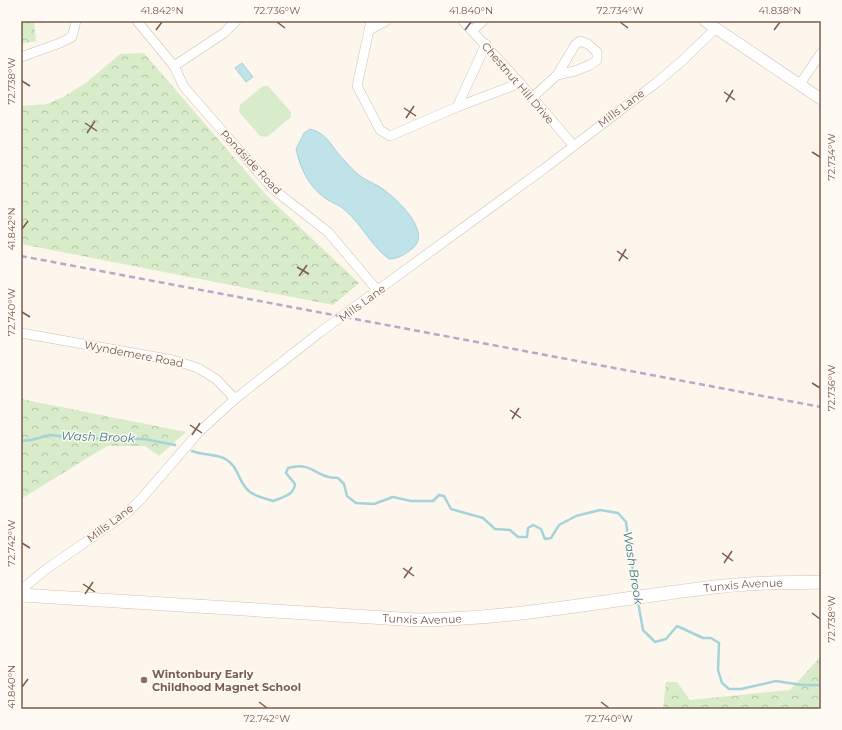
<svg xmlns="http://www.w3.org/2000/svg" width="842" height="730" viewBox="0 0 842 730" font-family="Montserrat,sans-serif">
<defs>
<pattern id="forest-crowns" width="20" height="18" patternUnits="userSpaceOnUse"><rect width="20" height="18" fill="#d8ecc9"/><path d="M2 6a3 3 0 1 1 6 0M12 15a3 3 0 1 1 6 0" fill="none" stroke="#b4c2a5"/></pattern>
</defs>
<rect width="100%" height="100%" fill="#fdf6ec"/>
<g fill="url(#forest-crowns)">
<path d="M21,21H34L36,41L21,44Z"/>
<path d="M144,53L267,196L359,283L333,305L21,244V106L47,104L63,97L87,82L120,54Z"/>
<path d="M21,399L186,432L159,456L145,446H107L21,499Z"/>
<path d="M821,656V709H663L666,682H677L690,700L790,690Z"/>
</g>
<path fill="#d8ecc9" d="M263,86H268L291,112V117L267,137L260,136L239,112L240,105Z"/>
<g fill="#bfe3e8" stroke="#a5d3da">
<path d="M242,63L253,77L246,82L235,68Z"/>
<path d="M310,129C328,133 333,150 345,161C350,167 356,173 363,178C370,182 378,185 384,190C397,199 432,232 413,248C406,254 398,259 389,259C372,247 362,225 346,211C340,205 332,203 325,198C309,187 300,168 296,149L304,133Z"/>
</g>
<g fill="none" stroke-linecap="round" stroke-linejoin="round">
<g stroke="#a5d3da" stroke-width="2.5">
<path d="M21,441L31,440L50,435L78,438L144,439L175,445"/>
<path d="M192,451C204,456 217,453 227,460C238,467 238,479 246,488C252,496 264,498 273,501C283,497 294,495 295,484L286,473L288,468C314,461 314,478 338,478L344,484L347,496L356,503L374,504L393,497L411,501H433L439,495L444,496L451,509L483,518L495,529L510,530L518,537H527L528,528L533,525L541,529L545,539L551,538L559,525L576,516L600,510L618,513L626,522L636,593"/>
<path d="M638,602L643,630L655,642L666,639L677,626L703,638H711L719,643L718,670L722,683L729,689H741L776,681L802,685H821"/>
</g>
<defs>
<g id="minor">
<path d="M137,21L174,66L184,87L273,189L328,232L378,291"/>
<path d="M371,21L357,86L380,130L390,136L457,107L520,83"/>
<path d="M463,21L520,83L573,145"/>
<path d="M369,30L386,21"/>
<path d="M473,30L483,21"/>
<path d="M21,57L60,43L72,37L76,21"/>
<path d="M174,66L224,33L236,21"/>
<path d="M800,84L821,53"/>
<path d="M532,98L557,75L575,45L580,41L588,44L597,52V60L590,65L575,71L557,75"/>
<path d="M457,107L486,44"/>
<path d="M21,333L173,360L198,368L216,379L235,399"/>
<path d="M21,590L45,570L126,514L141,499L199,432L235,399L319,333L545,168L656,83L682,61L715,29"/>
</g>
<path id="tertiary" d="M705,21L821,99"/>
<g id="secondary">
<path id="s1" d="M21,595L418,620C521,619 622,597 724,586C756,582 789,583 821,582"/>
</g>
</defs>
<use href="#minor" stroke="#d1beb0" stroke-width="10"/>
<use href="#tertiary" stroke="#d1beb0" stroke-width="12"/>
<use href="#secondary" stroke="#d6c0b0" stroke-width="14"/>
<use href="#minor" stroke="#fff" stroke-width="9"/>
<use href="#tertiary" stroke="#fff" stroke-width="11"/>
<use href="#secondary" stroke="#fff" stroke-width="13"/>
<path stroke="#b9a8c9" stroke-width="2.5" stroke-dasharray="6 4" stroke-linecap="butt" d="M21,256L821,407"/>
</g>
<path fill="none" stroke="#7a5c4d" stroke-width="1.5" d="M277,22L285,28M620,22L628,28M156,30L162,22M465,30L471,22M774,30L780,22M22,81L30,86M724,92L735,100M726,102L733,90M404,108L416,116M406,118L414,106M85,123L97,131M87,133L95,121M812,152L820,157M22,229L28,221M617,251L628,259M619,261L626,249M297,267L309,274M299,276L307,265M22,312L30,317M812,383L820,388M510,410L521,418M512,419L519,408M190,425L202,433M192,435L200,423M22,543L30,548M722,553L733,561M724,563L732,551M403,568L414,576M404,578L412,567M83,584L95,592M85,594L93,582M812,613L820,619M22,687L28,679M259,702L267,708M601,702L609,708"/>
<circle fill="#8d6e63" stroke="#fffaf3" stroke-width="1.5" cx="144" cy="680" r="4"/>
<g text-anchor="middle" stroke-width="3" stroke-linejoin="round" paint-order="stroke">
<g font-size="11" fill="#7a5c4d" stroke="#fffaf3">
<text transform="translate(518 83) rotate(49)" y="4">Chestnut Hill Drive</text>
<text transform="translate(621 108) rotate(-37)" y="4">Mills Lane</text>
<text transform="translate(251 162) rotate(47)" y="4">Pondside Road</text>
<text transform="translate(362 303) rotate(-36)" y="4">Mills Lane</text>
<text transform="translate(134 354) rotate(11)" y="4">Wyndemere Road</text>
<text transform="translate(110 523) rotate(-37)" y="4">Mills Lane</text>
<text dy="4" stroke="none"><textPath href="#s1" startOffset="725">Tunxis Avenue</textPath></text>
<text dy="4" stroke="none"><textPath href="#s1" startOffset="402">Tunxis Avenue</textPath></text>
</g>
<g font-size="11" font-weight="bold" fill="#785e54" stroke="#fffaf3" text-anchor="start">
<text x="152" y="678">Wintonbury Early<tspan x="152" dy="13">Childhood Magnet School</tspan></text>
</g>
<g font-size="12" font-style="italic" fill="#437c86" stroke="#fffaf3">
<text transform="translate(98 437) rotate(2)" y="4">Wash Brook</text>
<text transform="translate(633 568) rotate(81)" y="4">Wash Brook</text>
</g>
</g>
<rect width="842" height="730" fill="none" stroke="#fffaf3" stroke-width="44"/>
<rect x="22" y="22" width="798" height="686" fill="none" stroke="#7a5c4d" stroke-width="1.5"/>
<g font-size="10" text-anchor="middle" fill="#7a5c4d">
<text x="162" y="14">41.842°N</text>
<text x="277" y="14">72.736°W</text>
<text x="471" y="14">41.840°N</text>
<text x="620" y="14">72.734°W</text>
<text x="780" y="14">41.838°N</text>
<text transform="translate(11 81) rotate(-90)" y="4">72.738°W</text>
<text transform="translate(831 157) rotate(-90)" y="4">72.734°W</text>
<text transform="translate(11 229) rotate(-90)" y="4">41.842°N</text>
<text transform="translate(11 312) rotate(-90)" y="4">72.740°W</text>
<text transform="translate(831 388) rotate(-90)" y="4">72.736°W</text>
<text transform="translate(11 543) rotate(-90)" y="4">72.742°W</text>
<text transform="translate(831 619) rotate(-90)" y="4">72.738°W</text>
<text transform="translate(11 687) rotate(-90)" y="4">41.840°N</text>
<text x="267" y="722">72.742°W</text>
<text x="609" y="722">72.740°W</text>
</g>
</svg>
